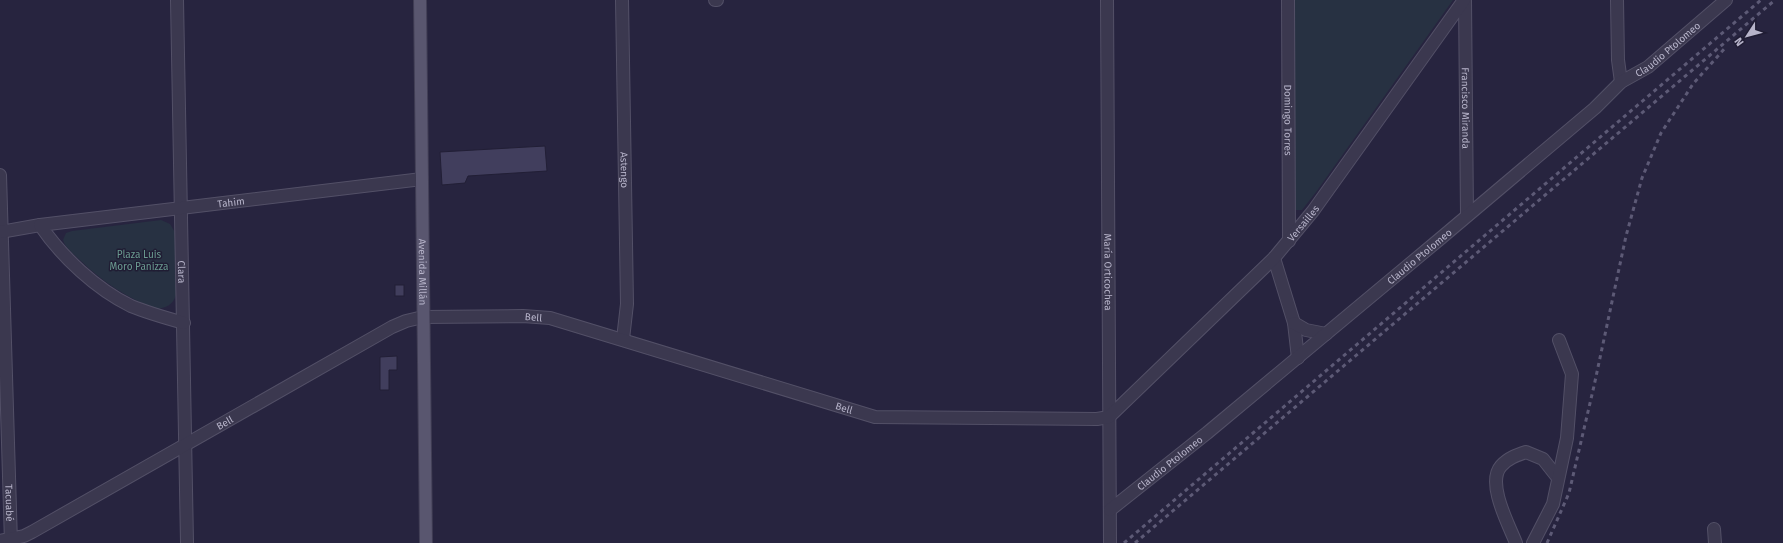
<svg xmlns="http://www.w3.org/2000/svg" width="1783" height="543" viewBox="0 0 1783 543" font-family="'Fira Sans',sans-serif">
<rect width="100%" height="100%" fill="#27243f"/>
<g fill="#273142">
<path d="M1295,0H1453L1316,192L1302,210H1295L1293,205L1295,142Z"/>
<path d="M161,220L170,224L176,234V295C173,305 166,308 156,309C127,298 103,282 81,261C74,254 66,249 63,240L66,233L72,231Z"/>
</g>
<g fill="#413e5d" stroke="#221f36">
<path d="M545,146L547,171L468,176L465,183L442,185L440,152Z"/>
<rect x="395" y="285" width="9" height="11"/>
<path d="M397,356V370H389V390H380V357Z"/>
</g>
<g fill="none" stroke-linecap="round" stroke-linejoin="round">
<defs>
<g id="minor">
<path id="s1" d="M177,0L187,543"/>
<path id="s2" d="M622,0L627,304L623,339"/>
<path d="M715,0H717"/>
<path id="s3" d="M1107,0L1110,543"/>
<path id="s4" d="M1288,0L1289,241"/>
<path id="s5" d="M1465,0L1467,215"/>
<path d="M1617,0L1618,60L1621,82"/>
<path id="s6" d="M0,175L11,543"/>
<path d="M0,232L40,225"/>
<path d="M1274,258L1294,323L1298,358"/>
<path id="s7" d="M184,323C166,318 148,313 131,306C96,289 62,257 40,225L422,179"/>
<path d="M1294,323L1306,330L1326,334"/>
<path id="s8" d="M1110,510L1207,433L1441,238L1595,108L1621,82L1648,67L1726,0"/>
<path d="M1714,529L1715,543"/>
<path id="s9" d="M0,541L24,536L32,532L392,327L406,321L423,317L523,316L550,318L875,417L1097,419L1109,417L1274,258L1313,211L1464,0"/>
<path d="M1516,543C1509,525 1486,483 1501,466C1508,458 1517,455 1526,452L1543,459L1558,478"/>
<path d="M1533,543L1553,504L1567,438L1572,374L1559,340"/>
</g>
<g id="major">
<path id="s10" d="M420,0L426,543"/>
</g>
</defs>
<use href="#minor" stroke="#535067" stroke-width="14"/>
<use href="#major" stroke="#413e55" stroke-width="14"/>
<use href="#minor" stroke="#3b384f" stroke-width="12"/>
<use href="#major" stroke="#59566f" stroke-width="12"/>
<g stroke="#5d5a76" stroke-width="3" stroke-dasharray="4 4" stroke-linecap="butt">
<path d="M1124,543L1761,0"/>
<path d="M1135,543L1775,0"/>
<path d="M1547,543L1569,493L1594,386L1626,236L1642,178L1661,133L1693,84L1725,48"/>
</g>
</g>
<g text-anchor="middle" stroke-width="3" stroke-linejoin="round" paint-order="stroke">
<g font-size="10" fill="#b7b4ca" stroke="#201d34">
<text dy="4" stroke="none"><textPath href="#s8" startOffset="724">Claudio Ptolomeo</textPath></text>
<text dy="4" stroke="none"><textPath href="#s5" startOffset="108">Francisco Miranda</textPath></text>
<text dy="4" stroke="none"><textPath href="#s4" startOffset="120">Domingo Torres</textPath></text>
<text dy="4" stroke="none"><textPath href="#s2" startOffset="170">Astengo</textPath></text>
<text dy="4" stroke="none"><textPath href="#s7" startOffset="371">Tahim</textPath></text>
<text dy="4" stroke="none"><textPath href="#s9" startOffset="1456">Versailles</textPath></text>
<text dy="4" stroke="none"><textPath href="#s8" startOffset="400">Claudio Ptolomeo</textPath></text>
<text dy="4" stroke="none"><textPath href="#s1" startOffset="272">Clara</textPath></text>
<text dy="4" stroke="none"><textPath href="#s10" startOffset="272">Avenida Millán</textPath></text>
<text dy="4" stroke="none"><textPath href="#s3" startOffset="272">María Orticochea</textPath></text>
<text dy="4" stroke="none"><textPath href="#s9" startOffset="591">Bell</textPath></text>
<text dy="4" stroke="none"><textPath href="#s9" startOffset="915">Bell</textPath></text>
<text dy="4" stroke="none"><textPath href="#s9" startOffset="255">Bell</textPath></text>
<text dy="4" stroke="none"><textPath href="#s8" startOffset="76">Claudio Ptolomeo</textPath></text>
<text dy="4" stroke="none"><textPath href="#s6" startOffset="328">Tacuabé</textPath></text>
</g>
<g font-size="10" fill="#6a9b90" stroke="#201d34">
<text x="139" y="258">Plaza Luis<tspan x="139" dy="12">Moro Panizza</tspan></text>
</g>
</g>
<g transform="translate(1747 36) rotate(234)" stroke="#201d34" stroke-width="3" paint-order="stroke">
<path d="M0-3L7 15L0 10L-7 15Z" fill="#b7b4ca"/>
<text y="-6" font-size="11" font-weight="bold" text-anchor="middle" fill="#b7b4ca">N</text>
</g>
</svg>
